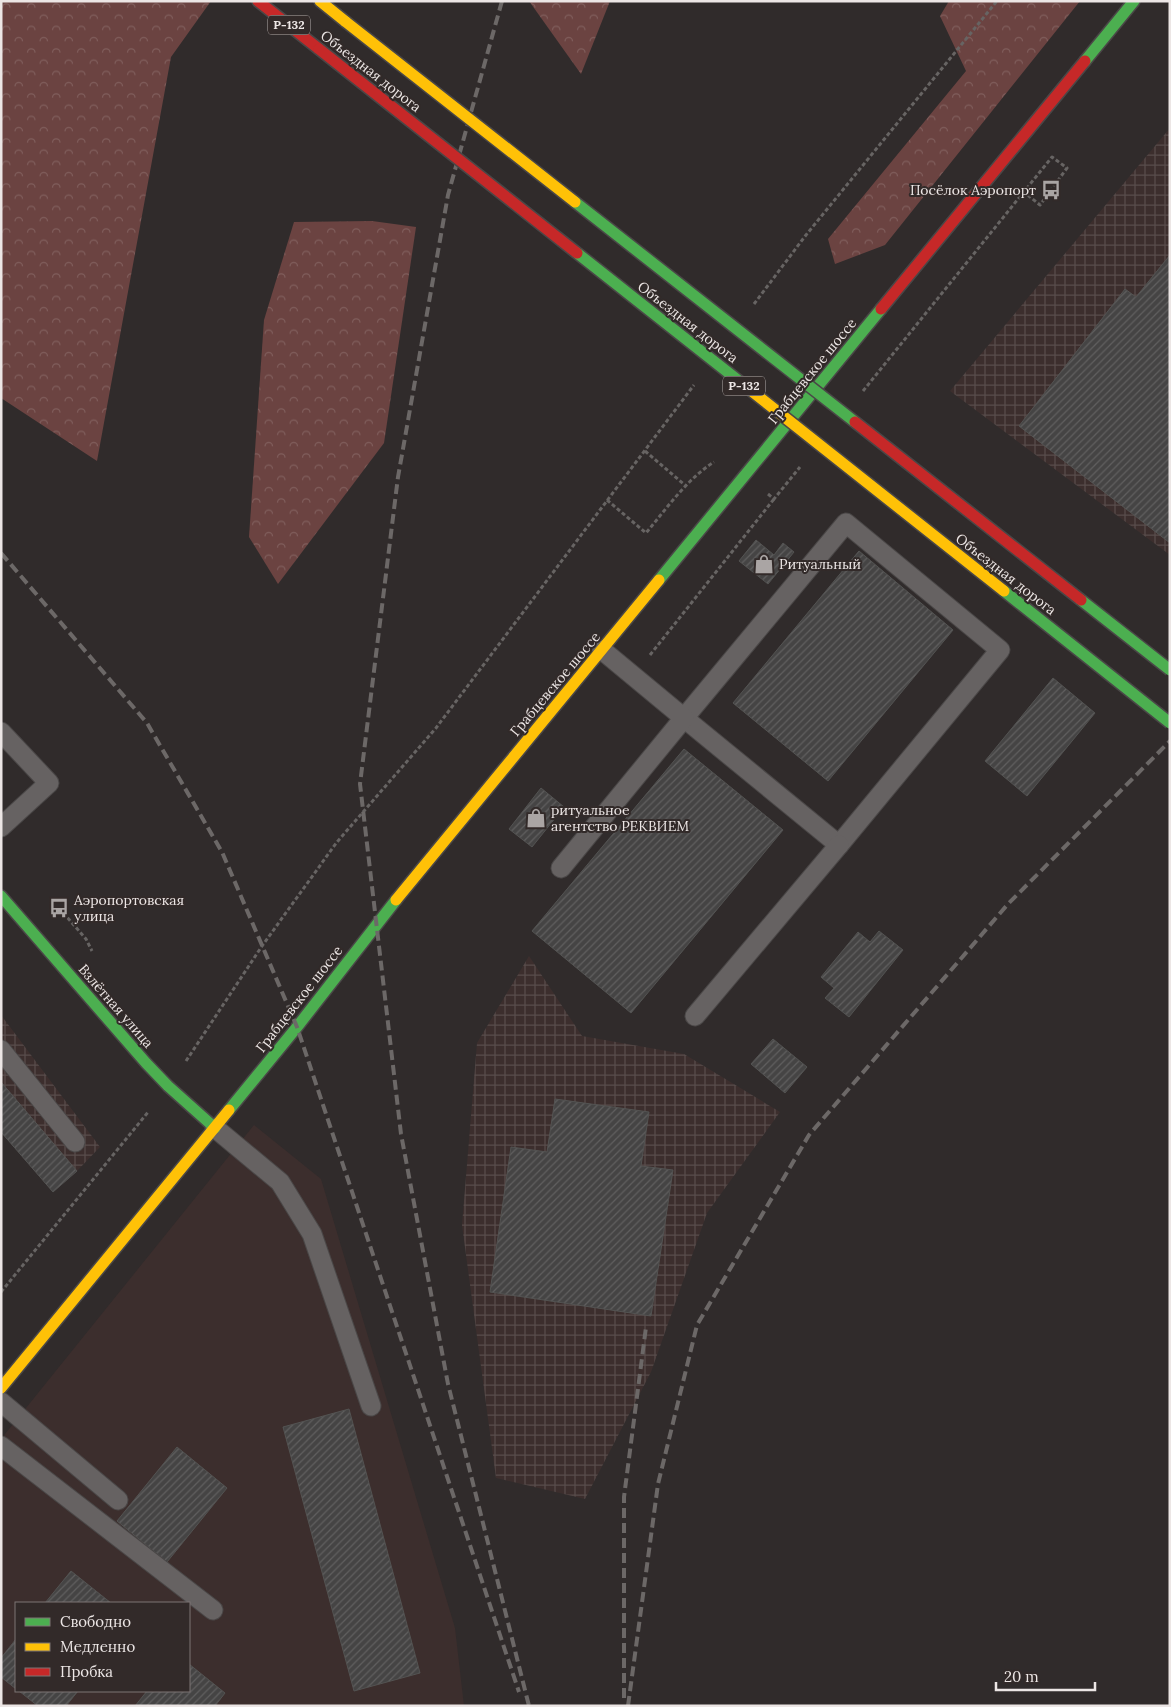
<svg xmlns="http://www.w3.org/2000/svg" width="1171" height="1707" viewBox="0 0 1171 1707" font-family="Lora,serif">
<defs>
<pattern id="industrial-grid" width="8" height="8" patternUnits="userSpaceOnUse" patternTransform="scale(1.25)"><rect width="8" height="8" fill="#3c2e2d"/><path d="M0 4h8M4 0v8" fill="none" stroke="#584c4b"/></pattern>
<pattern id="forest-crowns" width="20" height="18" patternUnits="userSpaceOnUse" patternTransform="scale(1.25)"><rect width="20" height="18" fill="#6b4341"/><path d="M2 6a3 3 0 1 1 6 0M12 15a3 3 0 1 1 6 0" fill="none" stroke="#805e5c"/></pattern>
<pattern id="building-hatch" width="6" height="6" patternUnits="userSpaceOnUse" patternTransform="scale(1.25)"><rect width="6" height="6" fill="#454444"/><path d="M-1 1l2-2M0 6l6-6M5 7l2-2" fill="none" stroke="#605f5f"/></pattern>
</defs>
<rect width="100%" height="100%" fill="#302b2b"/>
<path fill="#3c2e2d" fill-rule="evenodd" d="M254,1125L321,1179L455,1628L464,1706H1V1439ZM16,1603H189V1691H16Z"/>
<g fill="url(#industrial-grid)">
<path d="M1170,128V555L950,391Z"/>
<path d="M529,956L582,1036L684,1054L780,1112L707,1213L651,1372L585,1499L496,1478L462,1225L477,1043Z"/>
<path d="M1,1015L100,1147L77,1171L53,1192L1,1132Z"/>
</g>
<g fill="url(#forest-crowns)">
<path d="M1,1H211L171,57L97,461L1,398Z"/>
<path d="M529,1H610L581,74Z"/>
<path d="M949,1H1080L885,245L835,264L828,239L966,71L940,16Z"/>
<path d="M372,221L416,227L384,443L278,584L249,537L264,320L294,222Z"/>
</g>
<g fill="url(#building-hatch)" stroke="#535352">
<path d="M1170,255V543L1019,426L1125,289L1136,297Z"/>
<path d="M756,540L774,555L783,543L794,552L768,584L739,561Z"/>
<path d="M859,551L953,630L828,781L733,703Z"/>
<path d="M1053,678L1095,713L1027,796L985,761Z"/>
<path d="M684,749L783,830L631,1013L532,931Z"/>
<path d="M541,788L564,807L532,847L509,829Z"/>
<path d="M879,931L903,950L849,1017L825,998L834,988L821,977L858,932L870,942Z"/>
<path d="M773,1039L807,1067L785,1093L751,1064Z"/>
<path d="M1,1082L77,1171L53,1192L1,1132Z"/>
<path d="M555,1099L649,1112L641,1166L673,1170L651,1316L490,1292L511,1147L547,1152Z"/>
<path d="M349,1409L420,1673L354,1691L283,1427Z"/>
<path d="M177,1447L227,1488L167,1562L117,1521Z"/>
<path d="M71,1571L111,1603H45Z"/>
<path d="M16,1639V1689L1,1677V1658Z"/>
<path d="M189,1664L225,1693L215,1706H135L147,1691H189Z"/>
<path d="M19,1691H78L66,1706H38Z"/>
</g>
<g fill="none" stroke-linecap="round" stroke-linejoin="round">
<defs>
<g id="lane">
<path d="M846,523L1000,650L839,845L684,718Z"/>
<path d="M1,732L49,783L1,827"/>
<path d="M561,868L684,718L602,650"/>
<path d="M695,1016L839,845"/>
<path d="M1,1050L75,1142"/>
<path d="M215,1128L280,1182L312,1234L371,1406"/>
<path d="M1,1402L118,1500"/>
<path d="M1,1446L213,1610"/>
</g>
<g id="fast">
<path d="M1085,61L1134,1"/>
<path d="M659,580L881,309"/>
<path d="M1,896L146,1063L168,1086L215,1128"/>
<path d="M229,1110L297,1027L396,900"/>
</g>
<g id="slow">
<path d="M320,1L346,22"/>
<path d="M396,900L659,580"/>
<path d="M1,1388L229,1110"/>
</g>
<g id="jam">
<path d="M258,1L319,49"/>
<path d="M881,309L1085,61"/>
</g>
</defs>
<use href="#lane" stroke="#4a4747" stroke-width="21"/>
<use href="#fast" stroke="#4a4747" stroke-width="14"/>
<use href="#slow" stroke="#4a4747" stroke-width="14"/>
<use href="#jam" stroke="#4a4747" stroke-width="14"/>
<g stroke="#676463" stroke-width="3" stroke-dasharray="4 2.5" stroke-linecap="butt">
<path d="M754,304L806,235L997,1"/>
<path d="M863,391L1052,157L1067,168L1040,205L1025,193"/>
<path d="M645,451L686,486"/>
<path d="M768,494L774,499L800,467"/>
<path d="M607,500L646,533C667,508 687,479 714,462"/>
<path d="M650,655L774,499"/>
<path d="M59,908L86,939L92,951"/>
<path d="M186,1061L262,946L337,842L436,728L694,385"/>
<path d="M1,1292L149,1111"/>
</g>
<use href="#lane" stroke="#666262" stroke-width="19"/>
<use href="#fast" stroke="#4caf50" stroke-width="11"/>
<use href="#slow" stroke="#ffc107" stroke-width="11"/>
<use href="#jam" stroke="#c62828" stroke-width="11"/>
<g stroke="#6c6867" stroke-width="4" stroke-dasharray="10 5" stroke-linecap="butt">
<path d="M502,1L448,195L398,477L360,784L401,1134L448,1384L529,1706"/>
<path d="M1,553L147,723L222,852L297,1027L519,1692"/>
<path d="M624,1698V1497L646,1327"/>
<path d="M628,1706L658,1484L697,1325L809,1135L1008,904L1170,741"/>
</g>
<defs>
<g id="fast-bridge">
<path d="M575,202L855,422"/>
<path d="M577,253L744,385"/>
<path d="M1004,591L1170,723"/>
<path d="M1081,600L1170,670"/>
</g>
<g id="slow-bridge">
<path d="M346,22L575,202"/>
<path d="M744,385L1004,591"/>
</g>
<g id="jam-bridge">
<path d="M319,49L577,253"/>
<path d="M855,422L1081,600"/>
</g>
</defs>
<use href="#fast-bridge" stroke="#4a4747" stroke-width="14" stroke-linecap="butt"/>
<use href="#slow-bridge" stroke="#4a4747" stroke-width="14" stroke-linecap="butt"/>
<use href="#jam-bridge" stroke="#4a4747" stroke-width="14" stroke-linecap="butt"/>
<use href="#fast-bridge" stroke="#4caf50" stroke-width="11"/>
<use href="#slow-bridge" stroke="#ffc107" stroke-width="11"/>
<use href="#jam-bridge" stroke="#c62828" stroke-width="11"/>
</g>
<defs>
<symbol id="bus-bare" viewBox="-9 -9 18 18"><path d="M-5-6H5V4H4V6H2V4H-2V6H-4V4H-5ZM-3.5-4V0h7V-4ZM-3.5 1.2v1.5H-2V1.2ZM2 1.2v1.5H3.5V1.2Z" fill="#aaa5a4" stroke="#322a29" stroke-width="2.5" paint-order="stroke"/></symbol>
<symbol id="shop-bare" viewBox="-9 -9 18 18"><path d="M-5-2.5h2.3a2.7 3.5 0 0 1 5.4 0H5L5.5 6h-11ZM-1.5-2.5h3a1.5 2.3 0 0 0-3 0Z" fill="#aaa5a4" stroke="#322a29" stroke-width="2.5" paint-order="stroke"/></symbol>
</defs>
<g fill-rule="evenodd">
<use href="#bus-bare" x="1037" y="176" width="28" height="28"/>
<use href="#shop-bare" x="750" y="550" width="28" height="28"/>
<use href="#shop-bare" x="522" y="804" width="28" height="28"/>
<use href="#bus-bare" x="45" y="894" width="28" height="28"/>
</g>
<g text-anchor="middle" stroke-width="4" stroke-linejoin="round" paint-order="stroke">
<g fill="#322a29" stroke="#b4aead" stroke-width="1">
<rect x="268" y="15.5" width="42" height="19" rx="4"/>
<rect x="723" y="376.5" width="42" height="19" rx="4"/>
</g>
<g font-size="12" font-weight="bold" fill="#ece6e5">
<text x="289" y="29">Р-132</text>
<text x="744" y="390">Р-132</text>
</g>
<g font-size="14" fill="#ece6e5" stroke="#322a29">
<text transform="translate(371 71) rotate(38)" y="5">Объездная дорога</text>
<text transform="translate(688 322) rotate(38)" y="5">Объездная дорога</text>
<text transform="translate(812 371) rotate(-51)" y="5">Грабцевское шоссе</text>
<text transform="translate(1006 574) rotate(38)" y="5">Объездная дорога</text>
<text transform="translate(555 684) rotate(-50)" y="5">Грабцевское шоссе</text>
<text transform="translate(299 999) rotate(-52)" y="5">Грабцевское шоссе</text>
<text transform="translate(116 1006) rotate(49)" y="5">Взлётная улица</text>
</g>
<g font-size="14" fill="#ece6e5" stroke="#322a29" text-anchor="start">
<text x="1036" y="195" text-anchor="end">Посёлок Аэропорт</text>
<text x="779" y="569">Ритуальный</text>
<text x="551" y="815">ритуальное<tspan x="551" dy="16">агентство РЕКВИЕМ</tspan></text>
<text x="74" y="905">Аэропортовская<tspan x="74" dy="16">улица</tspan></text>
</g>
</g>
<rect width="1171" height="1707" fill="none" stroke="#ece6e5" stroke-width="5"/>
<rect x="15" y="1602" width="175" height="90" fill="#322a29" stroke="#7c7574"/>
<rect x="25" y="1618" width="25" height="8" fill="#4caf50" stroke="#7c7574"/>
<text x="60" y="1627" font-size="15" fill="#ece6e5">Свободно</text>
<rect x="25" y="1643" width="25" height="8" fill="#ffc107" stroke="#7c7574"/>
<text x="60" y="1652" font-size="15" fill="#ece6e5">Медленно</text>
<rect x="25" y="1668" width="25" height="8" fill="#c62828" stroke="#7c7574"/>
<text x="60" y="1677" font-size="15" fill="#ece6e5">Пробка</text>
<path d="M996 1682v8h99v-8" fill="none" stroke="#ece6e5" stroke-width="2.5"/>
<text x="1004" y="1682" font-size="15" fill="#ece6e5" stroke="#322a29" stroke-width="4" paint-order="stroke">20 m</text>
</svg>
